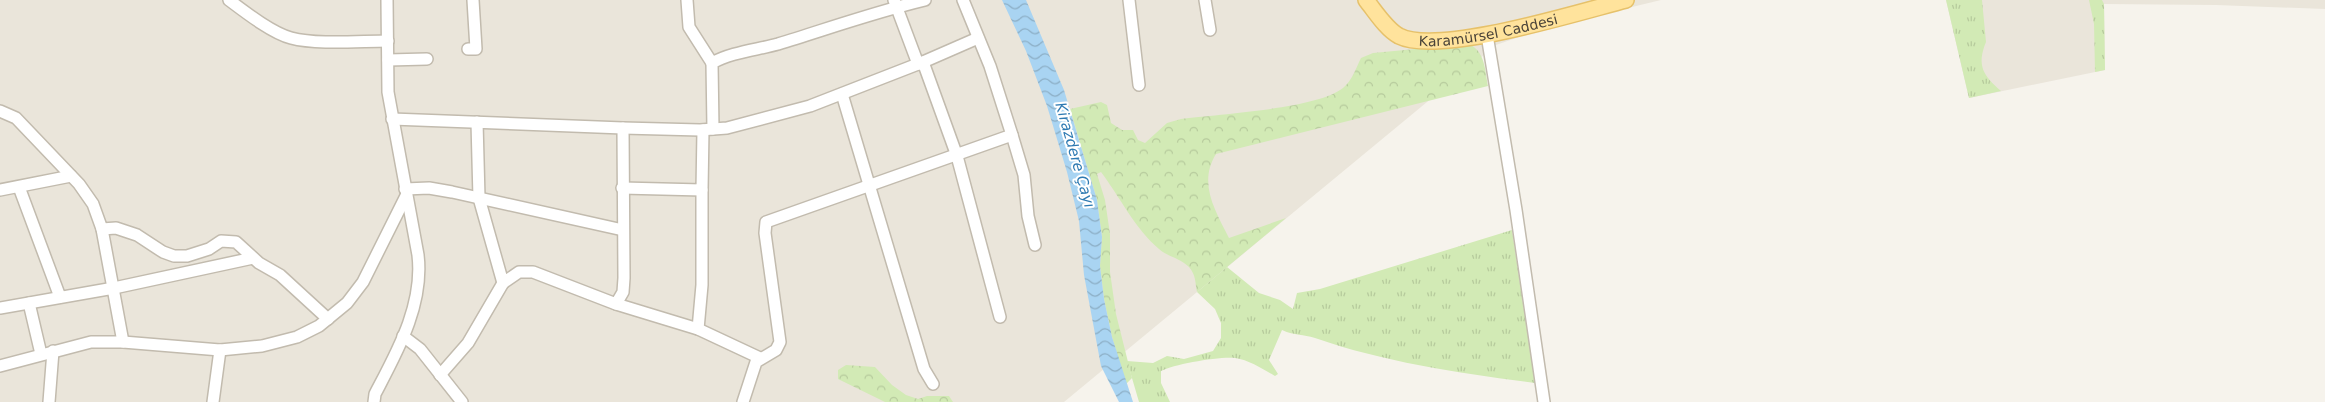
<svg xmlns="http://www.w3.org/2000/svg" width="2325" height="402" viewBox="0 0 2325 402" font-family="'DejaVu Sans',sans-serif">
<defs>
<pattern id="grass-tufts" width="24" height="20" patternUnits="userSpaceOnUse" patternTransform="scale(1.25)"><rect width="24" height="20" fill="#d2eab5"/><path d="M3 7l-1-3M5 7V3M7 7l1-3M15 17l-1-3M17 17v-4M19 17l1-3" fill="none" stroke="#b6ca9c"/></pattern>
<pattern id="forest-crowns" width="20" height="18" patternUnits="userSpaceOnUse" patternTransform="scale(1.25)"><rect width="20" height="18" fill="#d2eab5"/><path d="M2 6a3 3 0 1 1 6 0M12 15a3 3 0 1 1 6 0" fill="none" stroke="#b6ca9c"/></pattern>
<pattern id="water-waves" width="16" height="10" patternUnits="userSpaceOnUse" patternTransform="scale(1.25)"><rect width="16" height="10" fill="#a9d4f2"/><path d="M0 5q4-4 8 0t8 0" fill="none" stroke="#8caec5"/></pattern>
</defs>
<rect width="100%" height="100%" fill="#f6f3ec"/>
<g fill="#eae5da">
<path d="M0,0H1661L1545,28L1496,45L1064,402H0Z"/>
<path d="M1946,0H2325V9L2216,5L2104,4L2105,70L1969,98Z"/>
</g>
<g fill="url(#grass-tufts)">
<path d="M1946,0H1982L1986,42C1976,66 1984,76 2001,91L1969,98Z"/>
<path d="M2089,0H2102L2104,4L2105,70L2095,72L2094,24Z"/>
<path d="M1512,230L1535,383C1460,373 1387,363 1315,338C1303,334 1295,336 1282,330L1269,360L1278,374L1275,376C1263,369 1249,360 1235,358C1221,356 1174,364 1161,371V383L1170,402H1139L1127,361L1153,363L1167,356L1184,359L1213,351L1221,338V323L1215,309L1197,292L1227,267L1259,293L1280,300L1293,309L1297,293L1320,289Z"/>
</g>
<g fill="url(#forest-crowns)">
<path d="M1468,44C1485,50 1485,70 1488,86L1216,154C1198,183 1215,210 1229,238L1286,218L1197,292C1195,282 1196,275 1189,267C1180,258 1168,257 1159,249C1135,229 1120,197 1101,172L1097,174L1105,200L1110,234V272L1116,314L1132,378L1126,384L1112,337L1104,299L1100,266L1102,237L1097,200L1070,109L1101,102L1107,105L1111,123L1122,130H1133L1138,140L1145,143L1167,123L1181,119C1218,114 1317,109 1343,88C1352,81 1356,68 1361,58L1373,53Z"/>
<path d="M846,365L875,367L892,385L906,395L918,399L927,396H949L953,402H885L838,379V370Z"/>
</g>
<path fill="url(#water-waves)" d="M1002,0H1026L1064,90L1097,200L1102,237L1100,266L1104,299L1112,337L1133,402H1119L1101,366L1084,275L1079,221L1067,172L1047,106L1026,51Z"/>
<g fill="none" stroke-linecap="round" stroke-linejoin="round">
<defs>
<g id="minor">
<path d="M229,0C245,12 272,33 291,38C317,45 360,41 388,41"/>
<path d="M687,0L689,27L712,63"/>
<path d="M894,0L918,64L923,62L957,156L1000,317"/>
<path d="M1129,0L1139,85"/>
<path d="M1205,0L1210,30"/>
<path d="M1487,35L1516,210L1544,402"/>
<path d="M468,49H476L473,0"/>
<path d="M388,60L427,59"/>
<path d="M923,62L978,38"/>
<path d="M842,94L924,369L933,384"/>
<path d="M0,111L16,118L79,184L93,204L102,229L123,342"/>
<path d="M392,119L623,128L700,130L727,128L810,106L918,64"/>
<path d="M477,122L479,198L503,283L519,272H533L616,304L623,292L624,278L623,128"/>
<path d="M713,129L712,63C732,52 756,50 778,44C827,29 875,12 925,0"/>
<path d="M1012,135L1024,175L1028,216L1035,245"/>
<path d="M19,187L60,297"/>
<path d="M622,188L702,190L703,130"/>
<path d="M405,189L429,188L452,192L623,230"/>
<path d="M0,190L71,176"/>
<path d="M102,229L116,228L137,235L163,252L174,256H187L209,249L221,241L236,242L259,263L280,275L328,319"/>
<path d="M29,303L41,354"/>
<path d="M616,304L698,329L760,358"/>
<path d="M0,308L114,288L253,258"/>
<path d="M698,329L702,285V190"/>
<path d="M403,336L420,349L462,402"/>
<path d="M0,366L91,342H123L220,350L262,346L297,337L319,326L347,303L363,282L406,196"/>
<path d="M440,375L468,343L503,283"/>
<path d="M49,402L53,351"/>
<path d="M213,402L220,350"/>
<path d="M374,402L375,394C397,352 424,305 418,255L388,92L387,0"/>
<path d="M743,402L756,362L776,350L780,342L765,233L766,222L1012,135L990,66L963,0"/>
</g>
<g id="major">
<path id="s1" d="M1366,0C1375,11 1386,29 1399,36C1439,56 1579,12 1626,0"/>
</g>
</defs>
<use href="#minor" stroke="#c2bbae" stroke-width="14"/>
<use href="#major" stroke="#e6c16a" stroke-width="18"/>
<use href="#minor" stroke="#fff" stroke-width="11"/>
<use href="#major" stroke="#ffe39c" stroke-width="15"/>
</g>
<g text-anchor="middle" stroke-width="4" stroke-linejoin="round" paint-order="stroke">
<g font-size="14" fill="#4b4439" stroke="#fff">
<text dy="5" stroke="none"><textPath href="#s1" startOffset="140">Karamürsel Caddesi</textPath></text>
</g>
<g font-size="15" font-style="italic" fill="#2e7ab2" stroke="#fff">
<text transform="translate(1075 155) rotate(74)" y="5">Kirazdere Çayı</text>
</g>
</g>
</svg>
